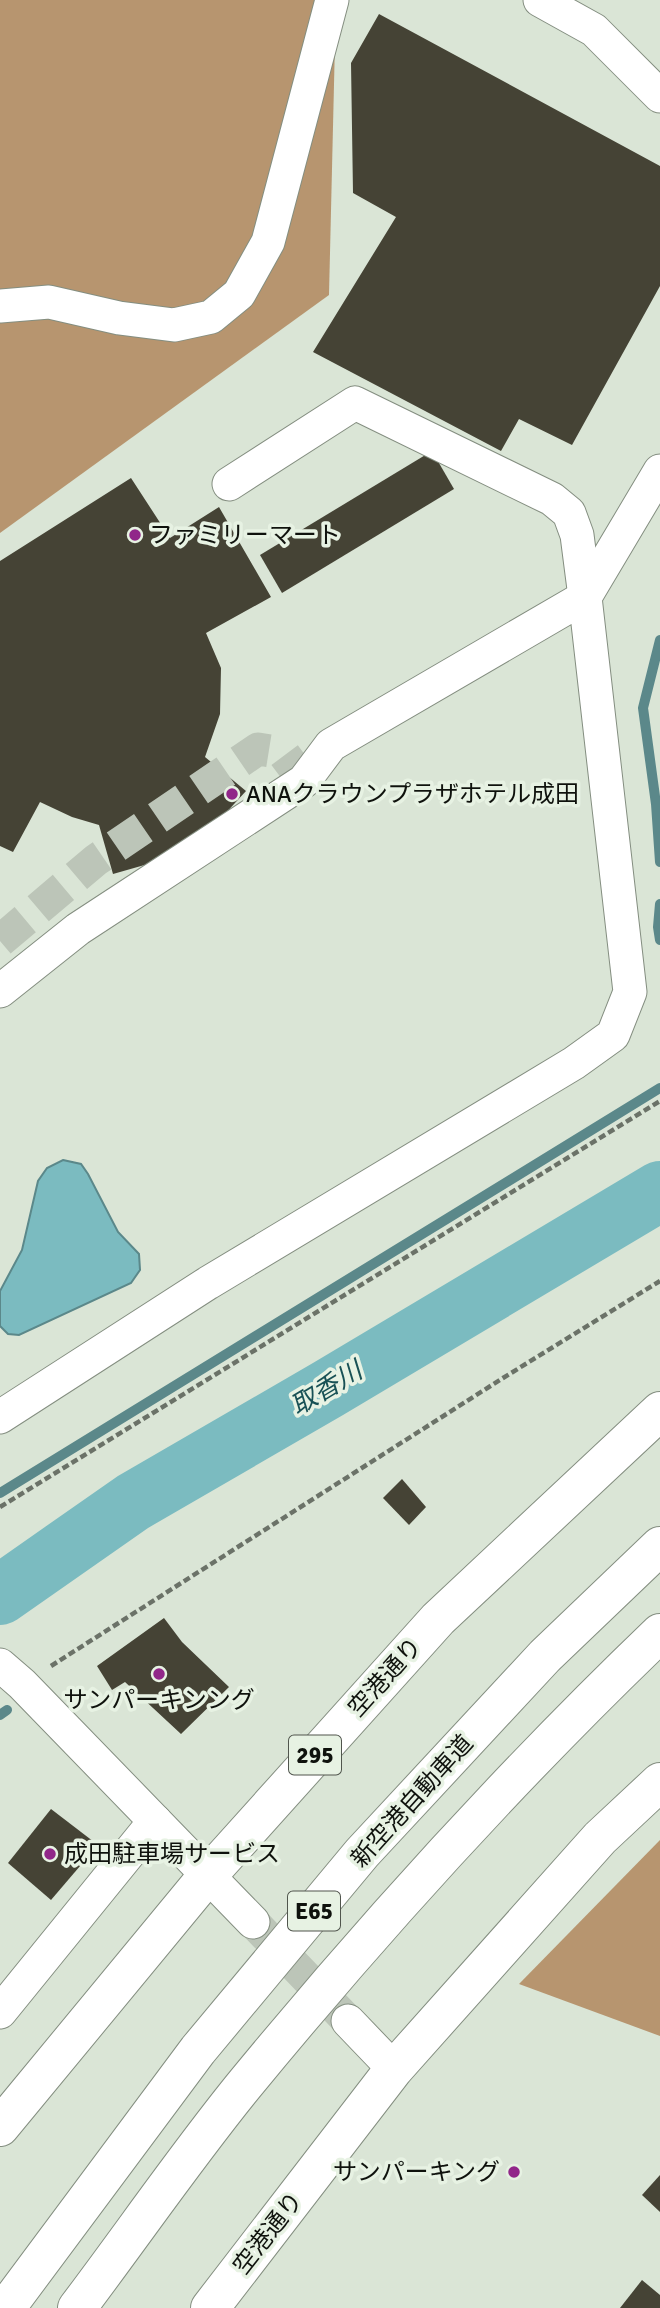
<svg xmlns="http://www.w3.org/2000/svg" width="660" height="2308" viewBox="0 0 660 2308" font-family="Signika,'Noto Sans JP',sans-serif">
<rect width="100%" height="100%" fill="#dae5d6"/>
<g fill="#b7956f">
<path d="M0,0H336L329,295L0,533Z"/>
<path d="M660,1840V2036L519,1984Z"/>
</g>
<path fill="#7bbbc0" stroke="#5b888a" stroke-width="2" d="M63,1160L81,1164L88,1174L118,1232L139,1254L140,1270L131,1283L19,1335L8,1334L0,1326V1291L22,1250L38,1181L47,1168Z"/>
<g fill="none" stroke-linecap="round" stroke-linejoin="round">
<g stroke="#5b888a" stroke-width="10">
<path d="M660,640L643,708L656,804L660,862"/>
<path d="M660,904L658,927L660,940"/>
<path d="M0,1493L660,1088"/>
<path d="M0,1715L7,1710"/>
</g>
<path stroke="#7bbbc0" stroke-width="60" d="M0,1595L133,1502L328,1389L660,1191"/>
</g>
<g fill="#454335">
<path d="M379,14L660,166V286L572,445L519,419L501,451L313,352L396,217L353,193L351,63Z"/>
<path d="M432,451L454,489L282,593L260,555Z"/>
<path d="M131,478L170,538L219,507L271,597L206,633L221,668L220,714L205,757L246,791L190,852L113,874L99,825L72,817L40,802L13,852L0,846V561Z"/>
<path d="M402,1479L426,1507L409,1525L383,1498Z"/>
<path d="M164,1618L182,1642L229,1687L181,1734L125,1682L112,1690L97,1666Z"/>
<path d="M51,1809L98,1845L51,1900L8,1863Z"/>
<path d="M660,2175V2212L642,2195Z"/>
<path d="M642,2280L660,2295V2308H620Z"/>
</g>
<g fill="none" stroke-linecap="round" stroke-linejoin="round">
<g stroke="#bcc5b8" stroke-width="33" stroke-dasharray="33 17" stroke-linecap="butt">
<path d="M0,941L96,860L258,749L283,753L304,781"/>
<path d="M253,1922L348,2021"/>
</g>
<defs>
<g id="minor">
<path d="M540,0L594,30L660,96"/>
<path d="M0,306L49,302L119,318L174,325L211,317L239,294L268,242L332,0"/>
<path d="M229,484L355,403L552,499L569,513L577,535L585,597"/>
<path d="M585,597L660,471"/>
<path d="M0,991L78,929L304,781L331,745L585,597L630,992L613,1035L574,1063L208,1283L0,1417"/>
<path d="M0,1665L22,1684L253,1922"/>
<path d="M0,2012L155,1821"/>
<path d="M348,2021L394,2069"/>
</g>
<g id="highway">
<path d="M0,2127L208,1875L438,1619L660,1411"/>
<path d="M6,2308L198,2050L362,1853L545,1656L660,1546"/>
<path d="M77,2308C133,2234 187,2155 245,2084C375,1926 513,1774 660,1633"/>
<path d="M210,2308L394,2069L600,1838L660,1782"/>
</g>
</defs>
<use href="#minor" stroke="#848e80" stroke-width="35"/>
<use href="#highway" stroke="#848e80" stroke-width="40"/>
<g stroke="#6b7268" stroke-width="4.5" stroke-dasharray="7 3.5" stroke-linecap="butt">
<path d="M0,1507L660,1101"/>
<path d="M51,1666L503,1378L660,1281"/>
</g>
<use href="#minor" stroke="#fff" stroke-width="33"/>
<use href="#highway" stroke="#fff" stroke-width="38"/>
</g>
<g fill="#912689" stroke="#e7f2e3" stroke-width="2.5">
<circle cx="135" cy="535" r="7"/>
<circle cx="232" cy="794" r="7"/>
<circle cx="159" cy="1674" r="7"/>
<circle cx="50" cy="1854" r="7"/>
<circle cx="514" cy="2172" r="7"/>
</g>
<g text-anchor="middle" stroke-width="7" stroke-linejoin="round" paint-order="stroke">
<g fill="#e7f2e3" stroke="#50554d" stroke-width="2">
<rect x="289" y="1735.5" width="52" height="39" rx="5"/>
<rect x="288" y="1891.5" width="52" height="39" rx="5"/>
</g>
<g font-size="23" font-weight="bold" fill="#0f120d">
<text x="315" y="1763">295</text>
<text x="314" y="1919">E65</text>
</g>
<g font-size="24" fill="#0f120d" stroke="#e7f2e3" text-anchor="start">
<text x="149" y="543">ファミリーマート</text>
<text x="246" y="802">ANAクラウンプラザホテル成田</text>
<text x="159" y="1708" text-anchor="middle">サンパーキンング</text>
<text x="64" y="1862">成田駐車場サービス</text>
<text x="500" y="2180" text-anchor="end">サンパーキング</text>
</g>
<g font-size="24" fill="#0f120d" stroke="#e7f2e3">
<text transform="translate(385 1677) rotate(-48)" y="8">空港通り</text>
<text transform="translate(412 1801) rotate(-48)" y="8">新空港自動車道</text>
<text transform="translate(268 2233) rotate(-52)" y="8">空港通り</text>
</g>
<g font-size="26" font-style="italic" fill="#185155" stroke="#e7f2e3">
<text transform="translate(326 1388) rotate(-31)" y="9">取香川</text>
</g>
</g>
</svg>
